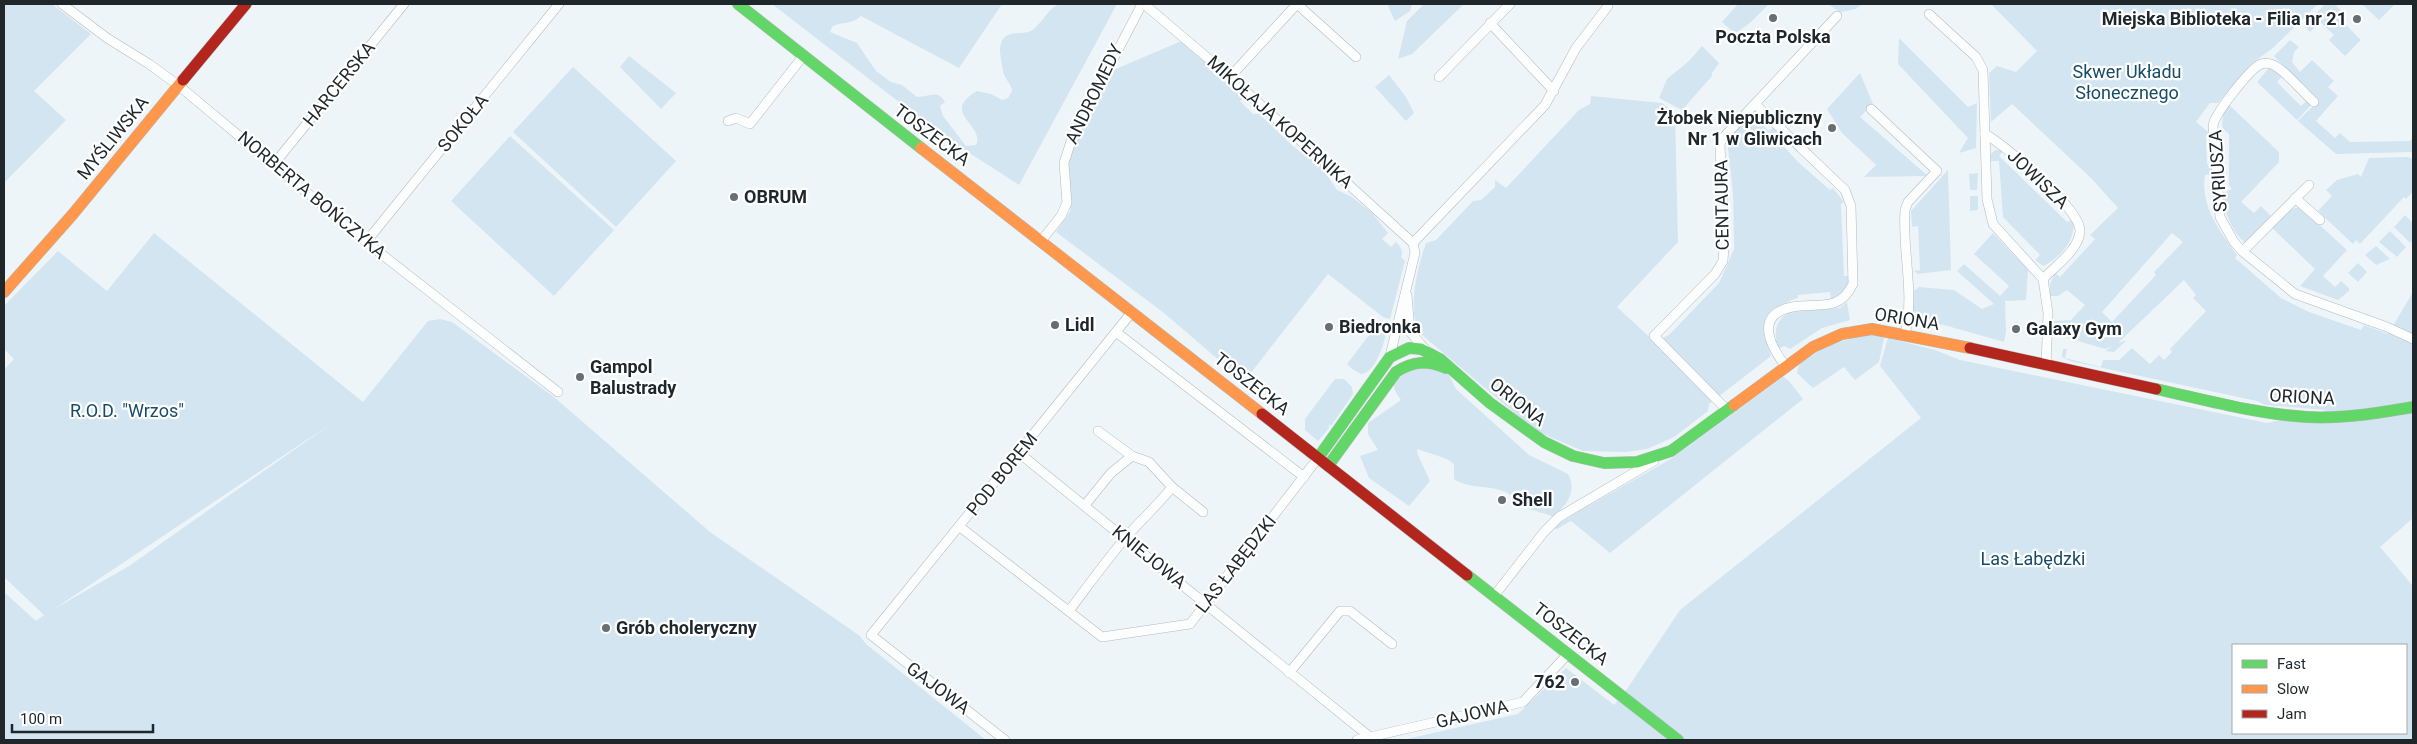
<svg xmlns="http://www.w3.org/2000/svg" width="2417" height="744" viewBox="0 0 2417 744" font-family="Roboto,sans-serif">
<rect width="100%" height="100%" fill="#eef5f9"/>
<g fill="#d3e5f0" fill-rule="evenodd">
<path d="M4,4H52L91,34L34,91L66,120L4,183Z"/>
<path d="M772,4H1002L959,68L861,16C850,26 841,21 832,27L830,32L857,43L876,71L891,82L902,85L917,97C929,97 938,89 945,102L940,106L943,116L966,146L976,145C986,125 939,113 977,91L991,94L1002,100L1008,98L1012,91C1011,83 1006,81 1004,74C1003,72 1000,54 1000,51C1001,25 1023,38 1034,29C1043,21 1048,9 1059,4C1066,1 1106,4 1117,4L1019,185L943,136Z"/>
<path d="M1387,4H1412L1410,11L1395,21Z"/>
<path d="M1424,4H1464L1412,54L1398,59L1407,21Z"/>
<path d="M1738,4H1769L1751,22L1735,34L1722,22Z"/>
<path d="M1828,4H1862L1856,9L1840,12Z"/>
<path d="M1991,4H2318L2274,47L2250,65L2218,103H2210L2196,122L2212,135L2206,136L2207,164H2212V174L2205,175C2200,205 2220,232 2237,255L2235,258L2281,298L2309,312L2361,330L2364,325L2388,334L2413,292V518L2380,547L2413,586V740H1402L1518,714L1566,668L1614,705L1627,689L1680,610L1921,418L1880,366L1888,338L1935,350L1960,360L2267,423L2327,410L2265,405L2257,401L2070,361L2062,357L2063,349H2067L2065,358L2101,367L2103,360H2119L2132,348L2150,364L2159,355L2164,360L2172,352L2170,349L2206,311L2193,298L2196,295L2184,280L2118,343L2127,340L2114,352L2105,351L2113,346L2105,349L2058,335L2053,330L2052,321L2071,320L2085,305L2067,290L2058,296H2050V284L2055,273L2060,277L2095,239L2090,235L2118,208L2091,178L2012,104L1991,122L1989,73L1997,66L2016,72L2037,51ZM2172,233L2183,242L2154,272L2156,275L2112,322L2102,312ZM2233,645H2406V733H2233Z"/>
<path d="M2325,4H2338L2336,6L2344,13L2339,18L2361,40L2345,56L2329,40L2334,35L2320,22L2310,32L2304,26Z"/>
<path d="M2362,4H2395L2379,20Z"/>
<path d="M1899,38L1968,107L1977,103L1976,148L1959,153L1968,138L1898,64Z"/>
<path d="M2290,40L2299,47L2294,52L2292,62L2300,72L2312,60L2334,81L2328,87L2338,96L2316,121L2335,138L2340,133L2350,142L2410,141L2413,137V152L2336,154L2298,121L2315,104L2313,103L2297,120L2257,82L2272,64L2284,74L2277,82L2301,106L2309,98L2314,102L2317,99L2274,56Z"/>
<path d="M1179,42H1185L1246,97L1240,101L1253,114H1259L1294,147L1320,165L1337,190L1352,197L1372,213L1388,233L1382,239L1391,247L1396,242C1400,246 1404,252 1401,257L1405,261L1390,319L1383,317L1328,274L1250,374L1241,376L1228,368L1164,313L1056,232L1071,210L1067,203L1064,163L1104,74Z"/>
<path d="M1702,46L1719,63L1712,73V76L1682,110L1659,98L1667,79L1689,61Z"/>
<path d="M629,56L676,93L661,109L620,67Z"/>
<path d="M573,67L676,161L616,227L513,132Z"/>
<path d="M1860,73L1873,104L1860,117L1928,176L1864,177L1876,165L1842,133L1827,109Z"/>
<path d="M1389,75L1406,97L1414,113L1406,121L1375,87Z"/>
<path d="M1591,96L1662,103L1675,113L1678,242L1617,307L1655,342L1669,335L1719,283L1734,249L1733,193L1727,139L1754,109L1759,114L1755,119L1769,131L1774,127L1779,132L1775,137L1798,162L1830,190L1833,188L1844,202L1841,204L1844,276H1850C1848,288 1843,295 1831,300L1830,292L1798,295V298C1781,303 1765,313 1764,333C1764,339 1769,349 1771,356L1709,404L1708,411L1674,437L1647,449L1626,452L1583,451L1536,431L1422,335C1405,315 1418,265 1426,243L1436,240L1473,201L1481,200L1495,187V180L1506,188L1579,110L1590,104Z"/>
<path d="M2229,105L2279,152V162L2241,202L2254,213L2261,206L2271,216L2245,243C2231,230 2224,212 2223,193L2232,189L2229,185V134L2222,128L2223,113Z"/>
<path d="M510,136L614,230L554,296L451,201Z"/>
<path d="M1995,150H2001L2003,151L1999,156L2067,222L2073,219C2077,238 2061,258 2043,266L2035,260L2040,255L2003,217L1999,161H1991V154Z"/>
<path d="M2408,157L2413,159V192L2406,199L2404,197L2360,244L2356,240L2353,244L2318,211L2332,196L2326,190L2337,180L2358,174L2361,177L2369,158Z"/>
<path d="M1948,170L1951,270L1918,274L1914,271L1920,270L1918,226L1912,227L1911,211Z"/>
<path d="M1978,173L1977,190H1970L1969,174Z"/>
<path d="M1970,196H1978V210L1970,211Z"/>
<path d="M2300,207L2347,250L2323,276L2335,287L2341,281L2349,288V291L2338,300L2300,286L2315,269L2272,228L2290,209Z"/>
<path d="M2405,215L2413,223V240L2410,243L2394,227Z"/>
<path d="M2390,231L2406,247L2397,257L2379,242Z"/>
<path d="M154,233L363,402L428,321L440,319L452,322L554,397L710,532L860,636L866,644L986,740H4V592L36,621L44,615L4,577V370L14,359L4,349V306L58,251L107,291ZM335,421L129,566L54,609Z"/>
<path d="M1993,233L2028,270L2026,300L2005,301L2006,332L2004,342L1944,325L1912,321L1914,291L1919,287L1954,290L1982,309L1994,304L1957,271L1964,264L2000,296L2009,286L1974,254Z"/>
<path d="M2376,246L2390,259L2376,265L2365,255Z"/>
<path d="M2358,263L2367,272L2358,282L2348,273Z"/>
<path d="M1847,302L1850,320L1822,328L1790,349L1784,346L1778,349C1774,334 1774,320 1790,312L1840,308Z"/>
<path d="M1384,324H1388C1386,337 1377,373 1361,374L1352,369L1347,364L1369,335Z"/>
<path d="M1872,335H1882L1884,338L1879,362L1855,380L1844,367L1813,388L1797,373L1799,365C1823,346 1842,339 1872,335Z"/>
<path d="M1421,365L1448,373L1456,389L1529,455L1568,474C1578,491 1566,506 1553,517C1544,512 1533,512 1524,506C1517,501 1512,494 1503,491C1487,485 1468,489 1454,479V464L1447,459L1417,449L1418,455L1430,481L1409,506L1369,478L1360,456L1378,450L1368,434V423L1401,400C1383,378 1403,371 1421,365Z"/>
<path d="M1783,377L1789,381L1803,399L1610,553L1571,521L1557,529L1553,528L1567,518L1669,460Z"/>
<path d="M1335,379H1344L1352,387L1353,394L1331,426L1329,424V428L1318,441L1305,430V419Z"/>
</g>
<g fill="none" stroke-linecap="round" stroke-linejoin="round">
<defs>
<g id="street">
<path d="M62,4L107,38L149,64L178,85L366,242L558,392"/>
<path d="M1144,4L1230,77L1413,243"/>
<path d="M1929,14L1976,57L1983,70L1987,199L1993,224L2043,279L2048,313L2046,366"/>
<path d="M1490,23L1554,91"/>
<path d="M1230,77L1297,4L1356,57"/>
<path d="M1439,77L1510,4"/>
<path d="M2314,102C2303,93 2284,68 2271,64C2267,63 2263,63 2259,65C2248,72 2216,112 2213,125L2220,217L2234,242L2242,251L2295,294L2387,327L2413,339"/>
<path d="M1755,104L1845,190L1851,206L1853,284C1849,292 1843,300 1834,303C1821,307 1805,304 1792,307C1753,315 1771,347 1786,367"/>
<path d="M1871,109L1937,171L1908,202L1905,210C1902,251 1915,293 1905,334"/>
<path d="M728,121L736,118L750,124L804,55"/>
<path d="M1985,134C2005,145 2081,209 2080,231C2079,250 2055,266 2043,279"/>
<path d="M274,164L404,4"/>
<path d="M2295,198L2320,220"/>
<path d="M1041,241L1061,216L1067,203L1064,163L1072,138L1142,4"/>
<path d="M366,242L559,4"/>
<path d="M2243,251L2309,185"/>
<path d="M1407,295L1410,332L1425,349"/>
<path d="M1116,332L1304,477"/>
<path d="M1390,356L1415,253L1413,243L1545,105L1576,48L1608,6"/>
<path d="M1728,411L1654,336L1715,274L1723,261L1724,247L1720,144L1723,138L1837,16"/>
<path d="M1098,431L1132,456"/>
<path d="M1019,453L1370,737"/>
<path d="M1172,487L1203,512"/>
<path d="M960,527L1102,637L1190,624L1318,458"/>
<path d="M1494,596L1544,532L1559,517L1654,461"/>
<path d="M1069,611C1088,586 1107,559 1128,535C1143,518 1158,505 1172,487L1149,462L1132,456L1111,473L1085,505"/>
<path d="M1289,673L1340,611H1350L1392,644"/>
<path d="M1005,740L871,635L1132,312"/>
<path d="M1357,740L1523,702L1568,654"/>
</g>
<g id="fast">
<path d="M738,4L921,148"/>
<path d="M2156,389C2206,400 2256,414 2307,417C2343,419 2378,413 2413,407"/>
<path d="M1318,458L1390,357L1409,348L1421,349L1440,359L1490,403L1544,442L1573,456L1604,463L1637,462L1671,451L1734,405"/>
<path d="M1328,466L1396,372C1413,361 1428,360 1446,368"/>
<path d="M1467,575L1678,740"/>
</g>
<g id="slow">
<path d="M921,148L1262,414"/>
<path d="M4,292L73,214L183,80"/>
<path d="M1734,405L1813,347L1842,334L1872,329L1970,348"/>
</g>
<g id="jam">
<path d="M183,80L246,4"/>
<path d="M1970,348L2156,389"/>
<path d="M1262,414L1467,575"/>
</g>
</defs>
<use href="#street" stroke="#b3babe" stroke-width="10"/>
<use href="#fast" stroke="#b3babe" stroke-width="12"/>
<use href="#slow" stroke="#b3babe" stroke-width="12"/>
<use href="#jam" stroke="#b3babe" stroke-width="12"/>
<use href="#street" stroke="#fcfefe" stroke-width="9"/>
<use href="#fast" stroke="#63d668" stroke-width="11"/>
<use href="#slow" stroke="#ff974d" stroke-width="11"/>
<use href="#jam" stroke="#b3261e" stroke-width="11"/>
</g>
<g fill="#676f73" stroke="#fff" stroke-width="2">
<circle cx="1773" cy="18" r="5"/>
<circle cx="2357" cy="19" r="5"/>
<circle cx="1832" cy="128" r="5"/>
<circle cx="734" cy="197" r="5"/>
<circle cx="1055" cy="325" r="5"/>
<circle cx="1329" cy="327" r="5"/>
<circle cx="2016" cy="329" r="5"/>
<circle cx="580" cy="377" r="5"/>
<circle cx="1502" cy="500" r="5"/>
<circle cx="606" cy="628" r="5"/>
<circle cx="1575" cy="682" r="5"/>
</g>
<g text-anchor="middle" stroke-width="4.5" stroke-linejoin="round" paint-order="stroke">
<g font-size="18" font-weight="bold" fill="#1f272b" stroke="#fff" text-anchor="start">
<text x="2347" y="25" text-anchor="end">Miejska Biblioteka - Filia nr 21</text>
<text x="1773" y="43" text-anchor="middle">Poczta Polska</text>
<text x="1822" y="124" text-anchor="end">Żłobek Niepubliczny<tspan x="1822" dy="21">Nr 1 w Gliwicach</tspan></text>
<text x="744" y="203">OBRUM</text>
<text x="1065" y="331">Lidl</text>
<text x="1339" y="333">Biedronka</text>
<text x="2026" y="335">Galaxy Gym</text>
<text x="590" y="373">Gampol<tspan x="590" dy="21">Balustrady</tspan></text>
<text x="1512" y="506">Shell</text>
<text x="616" y="634">Grób choleryczny</text>
<text x="1565" y="688" text-anchor="end">762</text>
</g>
<g font-size="18" fill="#164c67" stroke="#fff">
<text x="2127" y="78">Skwer Układu<tspan x="2127" dy="21">Słonecznego</tspan></text>
<text x="127" y="417">R.O.D. "Wrzos"</text>
<text x="2033" y="565">Las Łabędzki</text>
</g>
<g font-size="18" fill="#1f272b" stroke="#fff">
<text transform="translate(339 84) rotate(-51)" y="6">HARCERSKA</text>
<text transform="translate(1094 94) rotate(-64)" y="6">ANDROMEDY</text>
<text transform="translate(1280 122) rotate(42)" y="6">MIKOŁAJA KOPERNIKA</text>
<text transform="translate(463 123) rotate(-51)" y="6">SOKOŁA</text>
<text transform="translate(932 135) rotate(37)" y="6">TOSZECKA</text>
<text transform="translate(113 138) rotate(-51)" y="6">MYŚLIWSKA</text>
<text transform="translate(2218 171) rotate(-94)" y="6">SYRIUSZA</text>
<text transform="translate(2038 179) rotate(44)" y="6">JOWISZA</text>
<text transform="translate(312 195) rotate(40)" y="6">NORBERTA BOŃCZYKA</text>
<text transform="translate(1722 205) rotate(-91)" y="6">CENTAURA</text>
<text transform="translate(1907 319) rotate(9)" y="6">ORIONA</text>
<text transform="translate(1252 384) rotate(38)" y="6">TOSZECKA</text>
<text transform="translate(2302 397) rotate(3)" y="6">ORIONA</text>
<text transform="translate(1518 402) rotate(38)" y="6">ORIONA</text>
<text transform="translate(1002 474) rotate(-51)" y="6">POD BOREM</text>
<text transform="translate(1149 557) rotate(39)" y="6">KNIEJOWA</text>
<text transform="translate(1236 564) rotate(-52)" y="6">LAS ŁABĘDZKI</text>
<text transform="translate(1571 634) rotate(38)" y="6">TOSZECKA</text>
<text transform="translate(938 688) rotate(37)" y="6">GAJOWA</text>
<text transform="translate(1472 714) rotate(-13)" y="6">GAJOWA</text>
</g>
</g>
<rect width="2417" height="744" fill="none" stroke="#1f272b" stroke-width="10"/>
<rect x="2232" y="644" width="175" height="90" fill="#ffffff" stroke="#a5a9aa"/>
<rect x="2242" y="660" width="25" height="8" fill="#63d668" stroke="#a5a9aa"/>
<text x="2277" y="669" font-size="15" fill="#1f272b">Fast</text>
<rect x="2242" y="685" width="25" height="8" fill="#ff974d" stroke="#a5a9aa"/>
<text x="2277" y="694" font-size="15" fill="#1f272b">Slow</text>
<rect x="2242" y="710" width="25" height="8" fill="#b3261e" stroke="#a5a9aa"/>
<text x="2277" y="719" font-size="15" fill="#1f272b">Jam</text>
<path d="M12 724v8h141v-8" fill="none" stroke="#1f272b" stroke-width="2.5"/>
<text x="20" y="724" font-size="15" fill="#1f272b" stroke="#ffffff" stroke-width="4" paint-order="stroke">100 m</text>
</svg>
